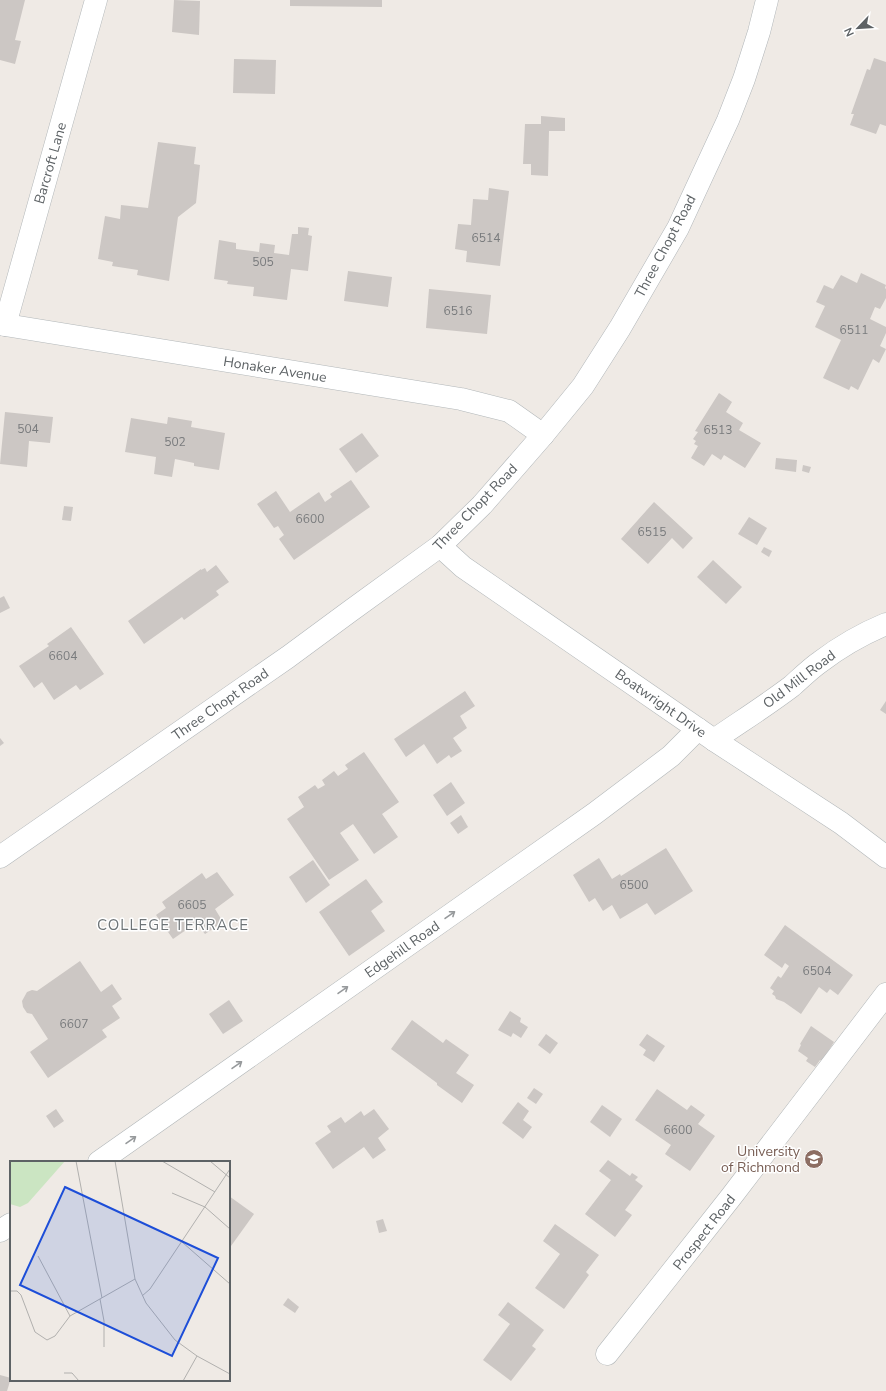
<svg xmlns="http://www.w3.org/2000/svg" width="886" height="1391" viewBox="0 0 886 1391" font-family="'Nunito Sans',sans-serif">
<rect width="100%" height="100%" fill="#efeae5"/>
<g fill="#ccc7c4">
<path d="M0,0H25L15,40L21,41L15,64L0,60Z"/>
<path d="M174,0L200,1L199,35L172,32Z"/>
<path d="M290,0H382V7L290,6Z"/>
<path d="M874,58L886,62V126L880,124L876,134L850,125L854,114H851L867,69L870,70Z"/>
<path d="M234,59L276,60L275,94L233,93Z"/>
<path d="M541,116L565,118V131H549L548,176L531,175V164H523L525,124H541Z"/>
<path d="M158,142L196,147L194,164L200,165L196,203L178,217L169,281L137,275L138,270L112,266L113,262L98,259L105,216L120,219L121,205L148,208Z"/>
<path d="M489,188L509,191L500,266L466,262L467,251L455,249L458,224L471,225L473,199L488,200Z"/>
<path d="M298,227L309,228L308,235L312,236L308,271L291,269L287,300L253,296L254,287L227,284L228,281L214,279L219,240L236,243V249L259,252L260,243L275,245L274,253L289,255L292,234H298Z"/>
<path d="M348,271L392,277L388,307L344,301Z"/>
<path d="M861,273L886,285L885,288L886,289V298L880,309L875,307L870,319L886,327V333L880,346L886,349L879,363L873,359L858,390L851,386L849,390L823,378L841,340L815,327L825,306L816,302L824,285L833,289L841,275L857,283Z"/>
<path d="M429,289L491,295L487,334L426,328Z"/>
<path d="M719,393L732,402L726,412L743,423L739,430L761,443L745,468L724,455L721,460L712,454L704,466L691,458L698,446L694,444L696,441L693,439L698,432L695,431Z"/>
<path d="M5,412L53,417L50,443L29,441L27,467L0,464Z"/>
<path d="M168,417L192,421L191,427L225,433L219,470L194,466V463L175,459L172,477L154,474L156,457L125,452L131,418L167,424Z"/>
<path d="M362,433L379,456L356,473L339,449Z"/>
<path d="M776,458L797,460L796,472L775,469Z"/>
<path d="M803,465L811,467L809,473L802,471Z"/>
<path d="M351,480L370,507L294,560L279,539L284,535L278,526L274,528L257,504L276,491L290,512L319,492L325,502L332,497L330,494Z"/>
<path d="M654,502L693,538L683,549L672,538L648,564L621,539Z"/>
<path d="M64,506L73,507L71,521L62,520Z"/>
<path d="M749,517L767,528L757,545L738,534Z"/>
<path d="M764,547L772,551L769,557L761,552Z"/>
<path d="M713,560L742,587L726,604L697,577Z"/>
<path d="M216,565L229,582L216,591L219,595L184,620L182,617L144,644L128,621L201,569V570L205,568L207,572Z"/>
<path d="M4,596L10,608L0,613V598Z"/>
<path d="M71,627L104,674L80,690L76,685L54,700L42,682L34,688L19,666L49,646L47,644Z"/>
<path d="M465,691L475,706L460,716L467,728L453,738L462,751L451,758L449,755L437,764L424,744L406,757L394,739Z"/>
<path d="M886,701V714L880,710Z"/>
<path d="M0,738L4,743L0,746Z"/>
<path d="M364,752L399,802L382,814L398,837L374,854L353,824L340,833L359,860L329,880L287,819L304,807L298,797L315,785L318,789L325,785L322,780L334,771L338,776L348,769L345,765Z"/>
<path d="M451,782L465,803L447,816L433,795Z"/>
<path d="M461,815L468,827L458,834L450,823Z"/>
<path d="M666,848L693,891L655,915L647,903L620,919L612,905L603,911L595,898L589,902L573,875L599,858L612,879L620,874L621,876Z"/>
<path d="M313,860L330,885L306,903L289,877Z"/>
<path d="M217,872L234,895L215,909L223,922L205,934L196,923L173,939L156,915L166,908L162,902L202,873L206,879Z"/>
<path d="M366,879L383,902L371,911L385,931L349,956L319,912Z"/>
<path d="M785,925L853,975L838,995L830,989L827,993L819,987L801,1014L784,1002L776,999L775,996L772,994L774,991L770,988L778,976L781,978L789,966L785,963L782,968L764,955Z"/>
<path d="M80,961L101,992L112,984L122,999L112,1006L120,1018L102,1030L107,1037L48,1078L30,1052L48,1039L32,1014L27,1013L23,1007L22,1001L27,992L32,990L37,991Z"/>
<path d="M229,1000L243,1021L223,1034L209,1014Z"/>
<path d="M510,1011L521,1018L520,1022L528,1027L521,1038L513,1033L511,1037L498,1030Z"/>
<path d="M412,1020L443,1043L446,1039L469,1055L456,1073L474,1085L462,1103L437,1085V1083L391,1049Z"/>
<path d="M811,1026L834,1042L822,1061L820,1060L815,1067L806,1061L808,1058L798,1051L801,1045L800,1044Z"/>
<path d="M546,1034L558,1043L550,1054L538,1045Z"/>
<path d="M647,1034L665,1046L654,1062L643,1055L646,1050L639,1045Z"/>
<path d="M534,1088L543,1094L536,1104L527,1098Z"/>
<path d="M657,1089L687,1110L691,1105L705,1115L698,1124L715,1136L690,1171L665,1154L671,1145L635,1120Z"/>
<path d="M518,1102L529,1111L523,1120L532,1127L523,1139L502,1123Z"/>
<path d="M602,1105L622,1119L610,1137L590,1122Z"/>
<path d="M56,1109L64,1121L54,1128L46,1116Z"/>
<path d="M374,1109L389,1129L378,1138L386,1150L373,1159L364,1147L333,1169L315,1143L331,1132L327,1126L341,1117L345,1123L361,1111L364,1116Z"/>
<path d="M608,1160L630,1176L632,1173L638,1177L635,1180L643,1186L625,1210L632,1215L615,1237L585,1214L611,1180L599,1171Z"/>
<path d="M229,1196L254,1214L231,1246L229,1244Z"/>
<path d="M383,1219L387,1231L379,1233L376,1221Z"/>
<path d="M555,1224L599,1255L586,1272L589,1275L564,1309L535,1288L560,1254L543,1241Z"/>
<path d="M288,1298L299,1307L295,1313L283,1305Z"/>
<path d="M508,1302L544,1330L532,1346L536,1349L511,1381L483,1360L510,1324L498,1315Z"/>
<path d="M0,1375L11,1378L7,1391H0Z"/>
</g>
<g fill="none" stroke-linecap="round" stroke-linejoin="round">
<defs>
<g id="minor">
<path d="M0,324L461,399L509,411L543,435"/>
<path d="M5,325L96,0"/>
<path d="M440,546L463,567L714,740L841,823L886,857"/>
<path d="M714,740C740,722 767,705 792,686C801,678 810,669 820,662C841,646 862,634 886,624"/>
<path d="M99,1162L594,814L671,756L698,729"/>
<path d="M0,1231L11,1224"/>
<path d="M607,1354L731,1197L886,994"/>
</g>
<path id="secondary" d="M0,857L288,657L349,612L440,546L482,505L543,435L583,386L620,328L678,228L728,120L744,79L759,32L767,0"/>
</defs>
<use href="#minor" stroke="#b2b7b9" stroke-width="23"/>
<use href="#secondary" stroke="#b1b6b9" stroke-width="23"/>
<use href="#minor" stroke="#fff" stroke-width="22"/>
<use href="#secondary" stroke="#fff" stroke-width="22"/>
</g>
<defs><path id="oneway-shaft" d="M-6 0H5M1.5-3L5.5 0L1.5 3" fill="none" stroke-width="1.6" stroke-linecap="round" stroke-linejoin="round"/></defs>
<g stroke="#96999b">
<use href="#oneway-shaft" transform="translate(450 915) rotate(-35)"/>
<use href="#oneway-shaft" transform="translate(343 990) rotate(-35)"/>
<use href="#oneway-shaft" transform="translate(237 1065) rotate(-35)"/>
<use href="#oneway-shaft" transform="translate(131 1140) rotate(-35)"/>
</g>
<defs>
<symbol id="university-disc" viewBox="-11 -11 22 22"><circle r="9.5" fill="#8d6e63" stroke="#fff"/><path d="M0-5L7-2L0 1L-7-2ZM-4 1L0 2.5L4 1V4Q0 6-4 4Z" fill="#fff"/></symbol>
</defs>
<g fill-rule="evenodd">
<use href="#university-disc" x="803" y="1148" width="22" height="22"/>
</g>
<g text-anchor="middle" stroke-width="3" stroke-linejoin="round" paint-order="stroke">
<g font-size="12" fill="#797b7d">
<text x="486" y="242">6514</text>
<text x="263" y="266">505</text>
<text x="458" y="315">6516</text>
<text x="854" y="334">6511</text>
<text x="28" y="433">504</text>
<text x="718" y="434">6513</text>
<text x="175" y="446">502</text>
<text x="310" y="523">6600</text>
<text x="652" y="536">6515</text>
<text x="63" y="660">6604</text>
<text x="634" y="889">6500</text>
<text x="192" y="909">6605</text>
<text x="817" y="975">6504</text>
<text x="74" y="1028">6607</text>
<text x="678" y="1134">6600</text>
</g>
<g font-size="14" fill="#5d6265" stroke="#fff">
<text transform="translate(50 163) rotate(-74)" y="5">Barcroft Lane</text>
<text transform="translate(665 246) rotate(-62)" y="5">Three Chopt Road</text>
<text transform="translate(275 369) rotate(9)" y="5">Honaker Avenue</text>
<text transform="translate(475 507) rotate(-46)" y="5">Three Chopt Road</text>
<text transform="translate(799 679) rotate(-37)" y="5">Old Mill Road</text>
<text transform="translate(661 703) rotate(35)" y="5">Boatwright Drive</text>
<text transform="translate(220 704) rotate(-35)" y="5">Three Chopt Road</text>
<text transform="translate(402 949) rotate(-35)" y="5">Edgehill Road</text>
<text transform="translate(704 1232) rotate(-52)" y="5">Prospect Road</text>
</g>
<g font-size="14" fill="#785e54" stroke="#fff" text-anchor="end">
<text x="800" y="1156">University<tspan x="800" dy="16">of Richmond</tspan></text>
</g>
<g font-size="15" letter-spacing="1" fill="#6e7477" stroke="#fff">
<text x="173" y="930">COLLEGE TERRACE</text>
</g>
</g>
<g transform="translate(10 1161)">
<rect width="220" height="220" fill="#efeae5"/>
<path d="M0,0H55L18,42L10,46L0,43Z" fill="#cbe5c2"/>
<path fill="none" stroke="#b1b0ae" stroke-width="1" d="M66,0L92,137M105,0L125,118L136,142L165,179L187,195L220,213M152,0L205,31M200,0L220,17M162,32L195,46L220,68M172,81L220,123M28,95L60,155M0,130H7L11,134L25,171L37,179L45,175L60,155L125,118M132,135L140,128L220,8M90,138L94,160V186M54,212H62L69,220M173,220L187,195"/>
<path fill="#1d4ed8" fill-opacity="0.15" stroke="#1d4ed8" stroke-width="2" d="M55,26L208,97L162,195L10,124Z"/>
<rect width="220" height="220" fill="none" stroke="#5d6265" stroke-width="2"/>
</g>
<g transform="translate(858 28) rotate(245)" stroke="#ffffff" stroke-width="3" paint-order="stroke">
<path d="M0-3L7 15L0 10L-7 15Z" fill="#5d6265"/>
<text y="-6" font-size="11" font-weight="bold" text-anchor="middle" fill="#5d6265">N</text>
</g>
</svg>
